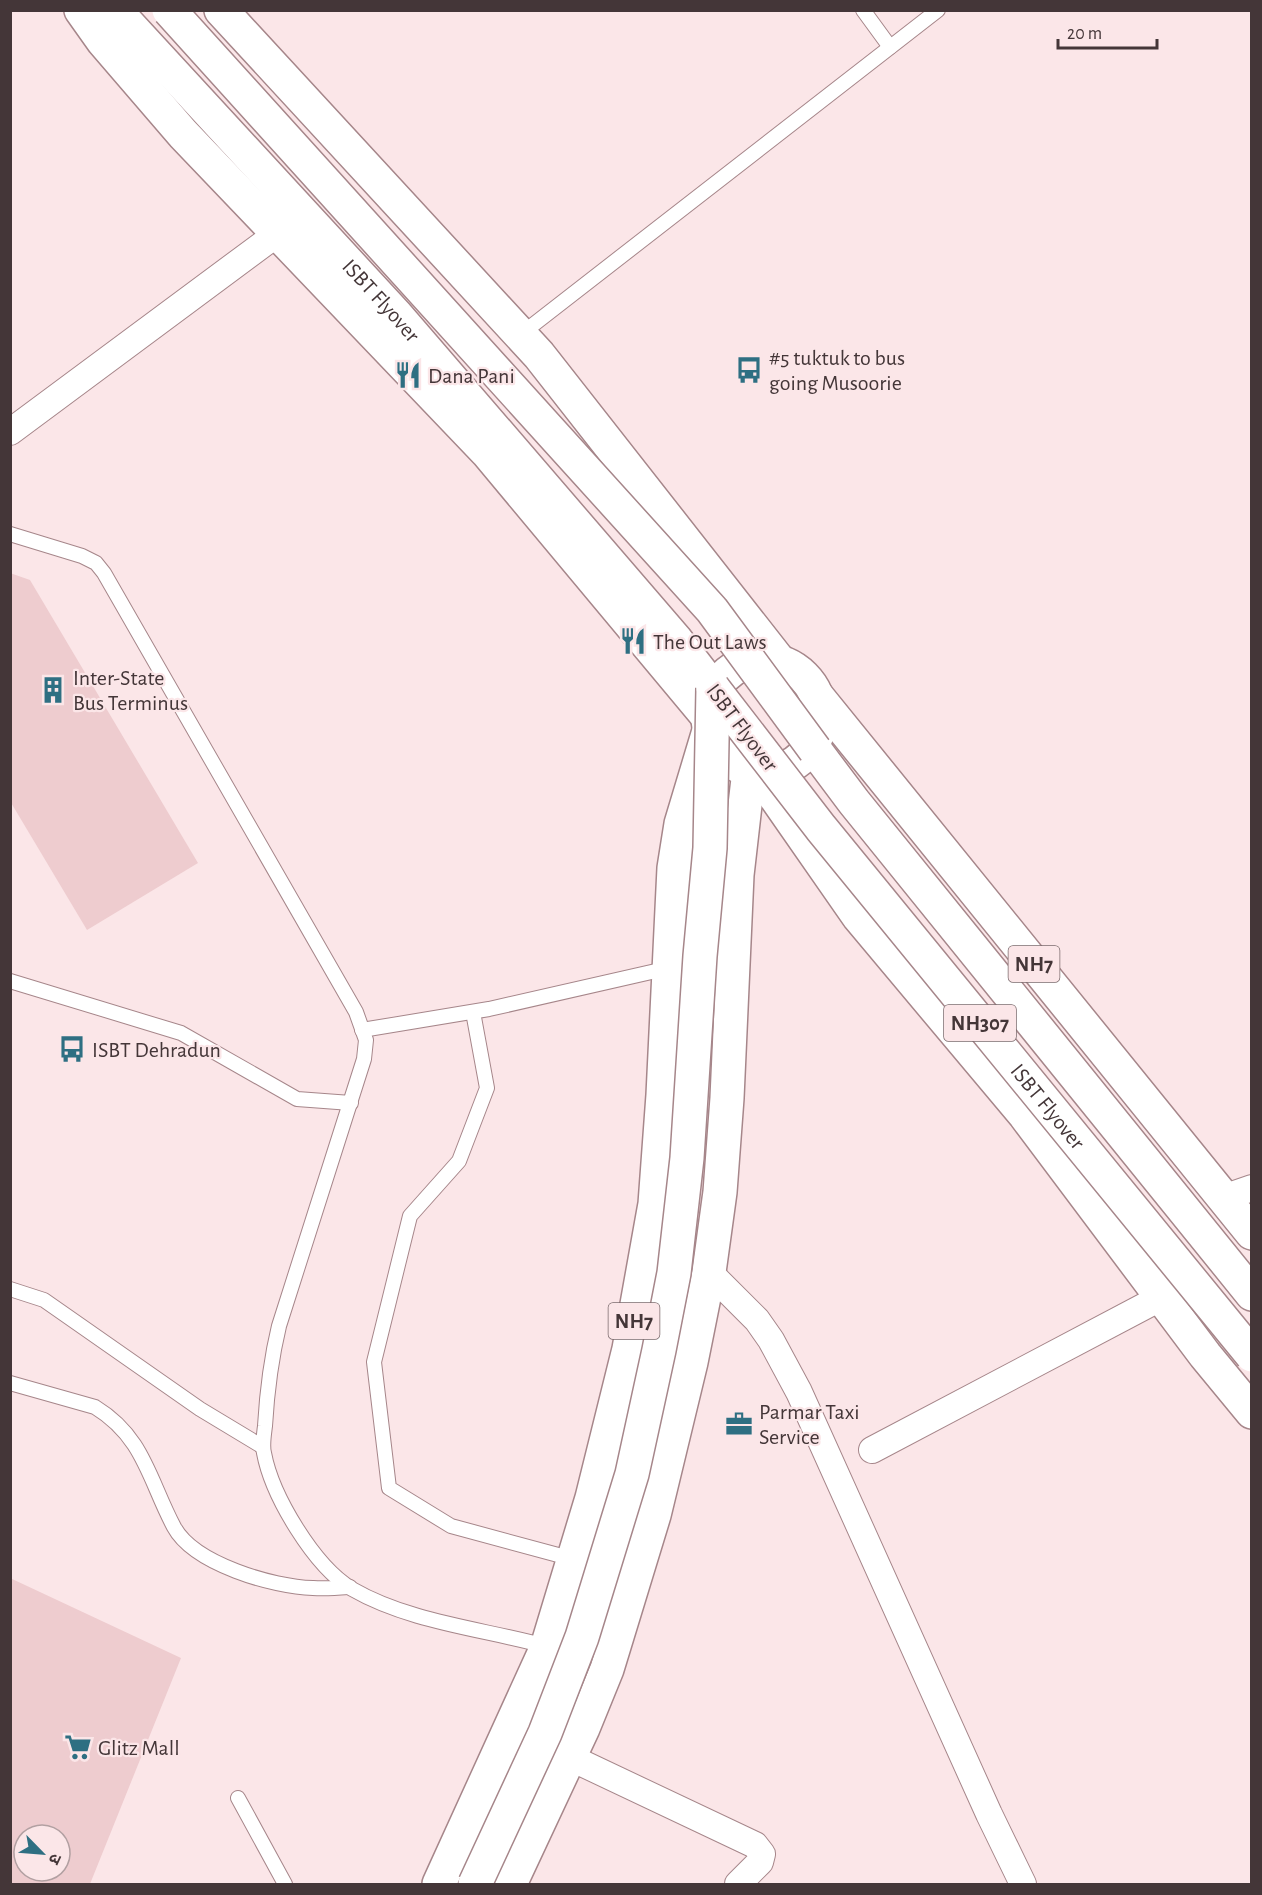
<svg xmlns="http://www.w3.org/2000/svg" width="1262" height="1895" viewBox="0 0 1262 1895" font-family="'Alegreya Sans','Noto Sans Devanagari',sans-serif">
<rect width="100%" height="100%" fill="#fbe6e8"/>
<g fill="#eecccf" fill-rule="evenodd">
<path d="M10,573L30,580L198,863L87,930L10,801Z"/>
<path d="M10,1578L181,1658L90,1884H10ZM24,1835H60V1871H24Z"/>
</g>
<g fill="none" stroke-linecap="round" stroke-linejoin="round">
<defs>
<g id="lane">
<path d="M863,10L890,47"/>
<path d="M520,335L938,10"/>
<path d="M10,534L82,556L96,563L104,573L356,1012L366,1040L364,1059L279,1326C271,1359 267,1392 265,1426C264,1434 262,1445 264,1453C272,1496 314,1566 352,1589C411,1623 485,1629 549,1647"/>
<path d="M10,981L181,1033L297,1099L351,1103"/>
<path d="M473,1012L487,1088L459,1161L410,1216L374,1362L389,1488L451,1526L573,1559"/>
<path d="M362,1030L489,1009L669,968"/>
<path d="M10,1289L44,1300L200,1409L263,1447"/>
<path d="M10,1383L95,1407C144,1437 149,1480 174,1527C194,1564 273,1587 313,1588C325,1589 337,1588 350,1587"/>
<path d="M238,1798L285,1884"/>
</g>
<g id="street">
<path d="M10,432L278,233"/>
<path d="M1223,1198L1252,1188"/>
<path d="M709,1272L757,1320L771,1340L799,1392L989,1814L1023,1884"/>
<path d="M872,1450L1162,1297"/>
<path d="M569,1757L755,1845L762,1854L760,1862L738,1884"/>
</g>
<g id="secondary">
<path d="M81,10L103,41L183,134L487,452L708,717"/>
<path d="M221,10L539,355L779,661"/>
</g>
<g id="highway">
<path id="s1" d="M115,10L397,316L676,640L713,688"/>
<circle cx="764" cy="716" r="56"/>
<path d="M816,695L1252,1233"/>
<path d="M815,750L854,802L1252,1294"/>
<path d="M758,772L859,917L1025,1115L1205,1355L1252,1412"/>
<path d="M439,1884L547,1647L592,1498L629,1349L655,1204L663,1095L674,868L681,824L708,734"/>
<path d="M510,1884L583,1728L607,1669L654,1515L691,1362L709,1272L720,1192L727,1098L737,875L749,770"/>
</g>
</defs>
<use href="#lane" stroke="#a6868a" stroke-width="16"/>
<use href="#street" stroke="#a6868a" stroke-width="28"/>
<use href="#secondary" stroke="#a6868a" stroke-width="36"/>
<use href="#highway" stroke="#a6868a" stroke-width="36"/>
<use href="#lane" stroke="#fff" stroke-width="14"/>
<use href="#street" stroke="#fff" stroke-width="26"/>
<use href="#secondary" stroke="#fff" stroke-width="33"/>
<use href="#highway" stroke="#fff" stroke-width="33"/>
<defs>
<g id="highway-bridge">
<path d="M169,10L712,610L815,750"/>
<path id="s2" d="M713,688L821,828L1252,1355"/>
<path d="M475,1884L545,1733L582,1637L632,1474L659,1350L674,1273L687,1158L700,956L710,848L713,688"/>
</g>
</defs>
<use href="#highway-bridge" stroke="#a6868a" stroke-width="36" stroke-linecap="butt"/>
<use href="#highway-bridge" stroke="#fff" stroke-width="33"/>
</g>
<defs>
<symbol id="bus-bare" viewBox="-9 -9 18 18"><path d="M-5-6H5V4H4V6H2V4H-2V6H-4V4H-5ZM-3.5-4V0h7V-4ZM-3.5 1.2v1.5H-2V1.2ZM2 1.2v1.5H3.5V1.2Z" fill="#2e6f82" stroke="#fbe6e8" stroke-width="2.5" paint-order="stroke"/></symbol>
<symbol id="restaurant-bare" viewBox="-9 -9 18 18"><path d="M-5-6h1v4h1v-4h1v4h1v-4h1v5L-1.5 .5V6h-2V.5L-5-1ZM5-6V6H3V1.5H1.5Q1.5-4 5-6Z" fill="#2e6f82" stroke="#fbe6e8" stroke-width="2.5" paint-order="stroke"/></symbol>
<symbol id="building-bare" viewBox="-9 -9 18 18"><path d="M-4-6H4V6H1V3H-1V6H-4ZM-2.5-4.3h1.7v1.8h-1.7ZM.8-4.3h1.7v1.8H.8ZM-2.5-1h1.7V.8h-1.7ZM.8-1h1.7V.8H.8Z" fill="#2e6f82" stroke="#fbe6e8" stroke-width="2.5" paint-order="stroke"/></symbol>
<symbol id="office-bare" viewBox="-9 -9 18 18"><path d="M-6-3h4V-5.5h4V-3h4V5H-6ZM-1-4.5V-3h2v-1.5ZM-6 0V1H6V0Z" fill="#2e6f82" stroke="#fbe6e8" stroke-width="2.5" paint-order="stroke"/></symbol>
<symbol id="supermarket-bare" viewBox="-9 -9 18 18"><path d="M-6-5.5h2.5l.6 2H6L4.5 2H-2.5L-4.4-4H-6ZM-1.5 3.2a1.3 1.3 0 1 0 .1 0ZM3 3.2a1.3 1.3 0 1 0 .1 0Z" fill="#2e6f82" stroke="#fbe6e8" stroke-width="2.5" paint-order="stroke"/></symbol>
</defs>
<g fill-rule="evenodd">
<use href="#bus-bare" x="730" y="351" width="38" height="38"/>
<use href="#restaurant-bare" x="389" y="356" width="38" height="38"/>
<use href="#restaurant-bare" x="614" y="622" width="38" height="38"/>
<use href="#building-bare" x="34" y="671" width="38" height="38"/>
<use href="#bus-bare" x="53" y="1030" width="38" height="38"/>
<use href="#office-bare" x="720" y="1405" width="38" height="38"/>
<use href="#supermarket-bare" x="59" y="1728" width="38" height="38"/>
</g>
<g text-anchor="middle" stroke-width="4.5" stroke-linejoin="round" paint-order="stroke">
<g fill="#fbe6e8" stroke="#7b6b6d" stroke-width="1.5">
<rect x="1008.5" y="946" width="51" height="36" rx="4.5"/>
<rect x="944" y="1005" width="72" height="36" rx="4.5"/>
<rect x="608.5" y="1303" width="51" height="36" rx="4.5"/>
</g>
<g font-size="21" font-weight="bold" fill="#443638">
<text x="1034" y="971">NH7</text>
<text x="980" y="1030">NH307</text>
<text x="634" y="1328">NH7</text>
</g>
<g font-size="22" fill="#443638" stroke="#fbe6e8">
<text dy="8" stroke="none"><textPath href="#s1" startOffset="394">ISBT Flyover</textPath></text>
<text transform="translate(743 727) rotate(53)" y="8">ISBT Flyover</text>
<text dy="8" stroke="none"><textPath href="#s2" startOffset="536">ISBT Flyover</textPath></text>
</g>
<g font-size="22" fill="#443638" stroke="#fbe6e8" text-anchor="start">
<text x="769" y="365">#5 tuktuk to bus<tspan x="769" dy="25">going Musoorie</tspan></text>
<text x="428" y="383">Dana Pani</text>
<text x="653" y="649">The Out Laws</text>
<text x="73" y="685">Inter-State<tspan x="73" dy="25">Bus Terminus</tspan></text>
<text x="92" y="1057">ISBT Dehradun</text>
<text x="759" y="1419">Parmar Taxi<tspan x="759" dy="25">Service</tspan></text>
<text x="98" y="1755">Glitz Mall</text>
</g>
</g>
<rect width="1262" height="1895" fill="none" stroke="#443638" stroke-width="24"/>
<g transform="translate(42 1853) rotate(115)"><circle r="28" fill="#fbe6e8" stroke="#b2a0a2" stroke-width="1.5"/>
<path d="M0-4.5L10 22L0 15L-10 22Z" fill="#2e6f82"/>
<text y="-9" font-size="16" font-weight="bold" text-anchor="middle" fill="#443638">उ</text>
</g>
<path d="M1058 39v9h99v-9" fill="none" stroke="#443638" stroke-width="3"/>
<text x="1067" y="39" font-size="18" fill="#443638" stroke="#fbe6e8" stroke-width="4.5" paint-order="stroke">20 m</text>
</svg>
